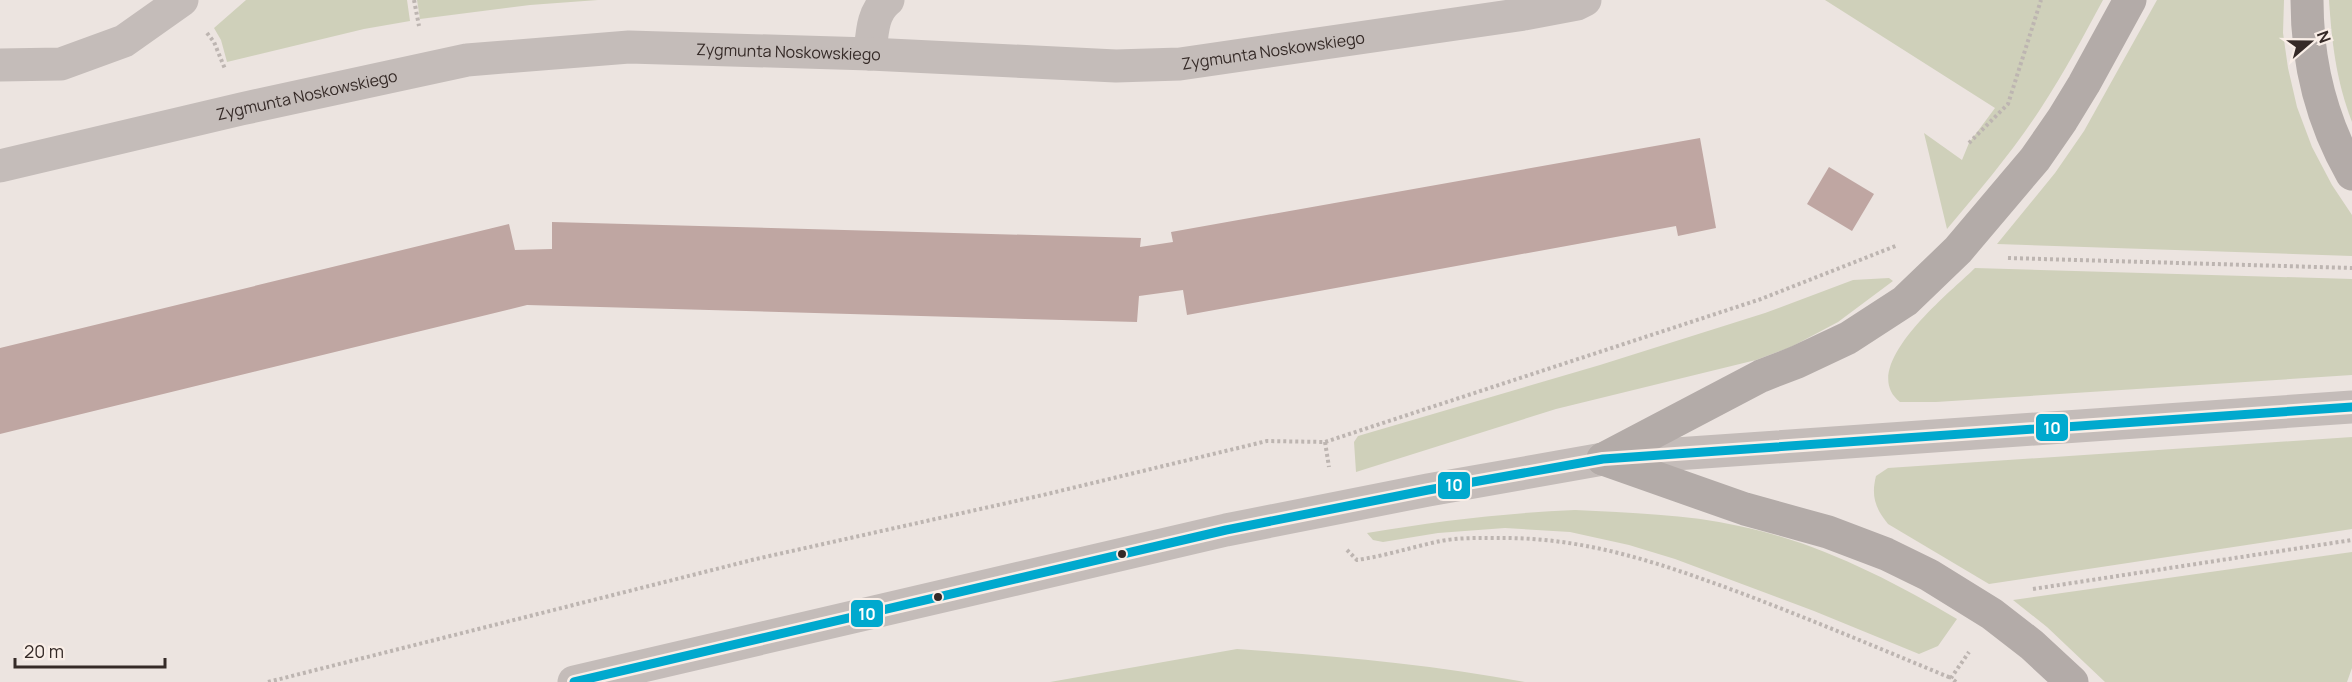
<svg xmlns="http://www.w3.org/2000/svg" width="2352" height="682" viewBox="0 0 2352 682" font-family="Manrope,sans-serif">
<rect width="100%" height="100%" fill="#ece4e0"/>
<g fill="#cfd0ba">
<path d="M246,0H407L410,21L364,29L227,62L221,40L214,28Z"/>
<path d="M417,0H598L530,5L420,19Z"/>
<path d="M1825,0H2103C2083,37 2064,73 2041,108C2013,151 1980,190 1947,229L1924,133L1962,160L1969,143L1995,108Z"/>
<path d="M2157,0H2284L2283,33L2288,68L2297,107L2312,147L2332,185L2352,215V256L1997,244L2055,173L2084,131Z"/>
<path d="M2329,0H2352V122C2336,80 2332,44 2329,0Z"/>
<path d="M1975,268L2352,279V375L1936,402H1900C1855,367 1952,291 1975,268Z"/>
<path d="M1889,278L1893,281L1838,322L1791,347L1756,360L1556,409L1356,472L1354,442L1358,436L1600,365L1765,313L1853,280Z"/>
<path d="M2352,437V529L1989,584L1888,524C1875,508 1871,496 1876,476L1888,468Z"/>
<path d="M1575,510C1630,513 1686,514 1739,526C1817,542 1889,579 1957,619L1938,646L1919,654L1814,611L1675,559L1629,545L1570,532L1505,528L1438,533L1383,542L1373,540L1367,533C1437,521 1505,513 1575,510Z"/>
<path d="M2352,552V668L2347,682H2105L2047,627L2013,600Z"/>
<path d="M1237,649C1334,656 1429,664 1525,682H1050Z"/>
</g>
<g fill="#bfa6a2">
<path d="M1700,138L1716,228L1678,236L1676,226L1187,315L1183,290L1139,296L1137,322L527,305L0,434V348L509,224L515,250L552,249V222L1141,238L1140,247L1173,242L1171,232Z"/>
<path d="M1829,167L1874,194L1852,231L1807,204Z"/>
</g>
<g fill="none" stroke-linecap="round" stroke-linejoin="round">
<g stroke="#bdb5b1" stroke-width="4" stroke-dasharray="3 3" stroke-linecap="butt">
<path d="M414,0L419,26"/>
<path d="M207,33L214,42L225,69"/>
<path d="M1969,143L2008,104L2041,0"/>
<path d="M2008,258L2352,268"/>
<path d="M1325,442L1329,467"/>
<path d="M1347,550L1357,560C1384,556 1409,548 1436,542C1457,537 1483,538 1504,538C1588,538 1663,564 1741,593C1812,620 1881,649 1951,678"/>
<path d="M2033,589L2352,540"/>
<path d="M268,682L756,559L1043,495L1267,441L1325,442L1761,299L1898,245"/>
<path d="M1956,682L1951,678L1969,652"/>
</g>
<g stroke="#c4bcb9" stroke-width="33">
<path d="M870,54C872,35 872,12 888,0"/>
<path d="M0,65L61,64L124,41L182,0"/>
<path id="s1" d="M0,166L241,109L467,60L629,47L870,54L1116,66L1180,64L1524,14L1577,4L1585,0"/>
<path d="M574,682L1226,530L1428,490L1603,459L2352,407"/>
</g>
<g stroke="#b3aba8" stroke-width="33">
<path d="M2307,0C2307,63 2321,120 2352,174"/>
<path d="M1603,459L1761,376L1797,362L1848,338L1905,301L1958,250L2035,159L2062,120L2084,84L2130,0"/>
<path d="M1603,459L1745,509L1828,532L1886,554L1929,575L1992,614L2032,645L2072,682"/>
</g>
<defs>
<path id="bus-1" d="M574,682L1226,530L1428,490L1603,459L2352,407"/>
</defs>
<use href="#bus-1" stroke="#f9eee7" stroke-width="14"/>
<use href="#bus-1" stroke="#00a9ce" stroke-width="9"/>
</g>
<g fill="#352a27" stroke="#f9eee7" stroke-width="2">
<circle cx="1122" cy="554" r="5"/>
<circle cx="938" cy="597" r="5"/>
</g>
<g text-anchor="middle" stroke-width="5" stroke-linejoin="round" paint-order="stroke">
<g font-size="16" fill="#352a27" stroke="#f9eee7">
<text dy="6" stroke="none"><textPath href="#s1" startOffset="1287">Zygmunta Noskowskiego</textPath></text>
<text dy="6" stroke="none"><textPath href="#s1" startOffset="801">Zygmunta Noskowskiego</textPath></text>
<text dy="6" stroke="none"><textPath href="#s1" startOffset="315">Zygmunta Noskowskiego</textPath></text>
</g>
</g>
<g stroke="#f9eee7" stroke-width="2">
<rect x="2035" y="413" width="34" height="29" rx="6" fill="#00a9ce"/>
<rect x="1437" y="471" width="34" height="29" rx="6" fill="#00a9ce"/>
<rect x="850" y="599" width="34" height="29" rx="6" fill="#00a9ce"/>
</g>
<g font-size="16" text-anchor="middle" font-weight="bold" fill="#fff">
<text x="2052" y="434">10</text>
<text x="1454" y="491">10</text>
<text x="867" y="620">10</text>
</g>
<g transform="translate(2310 42) rotate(70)" stroke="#f9eee7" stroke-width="4.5" paint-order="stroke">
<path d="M0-4.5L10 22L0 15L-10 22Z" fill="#352a27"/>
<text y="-9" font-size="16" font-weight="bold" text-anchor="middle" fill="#352a27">N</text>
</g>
<path d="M15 658v9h150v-9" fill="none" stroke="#352a27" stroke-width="3"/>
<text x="24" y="658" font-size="18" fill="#352a27" stroke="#f9eee7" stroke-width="4.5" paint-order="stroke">20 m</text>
</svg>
